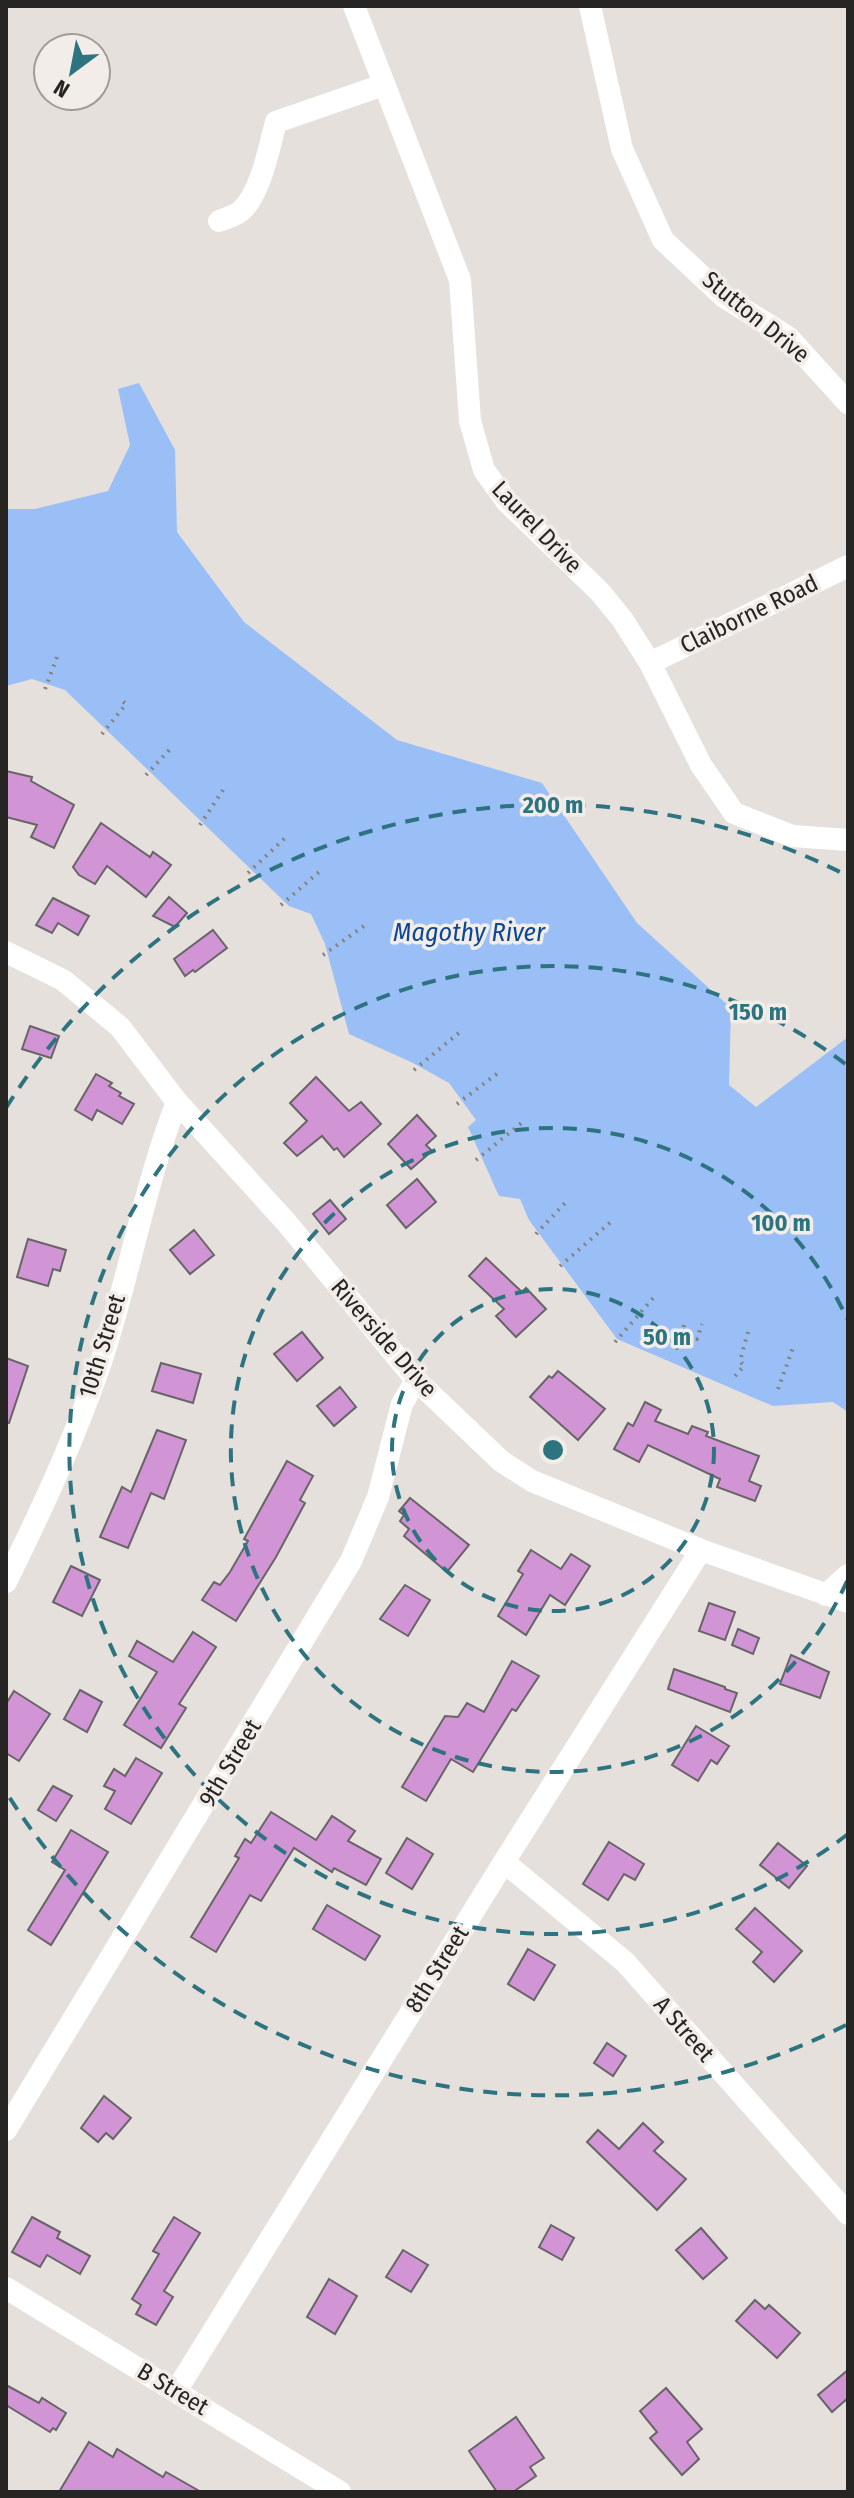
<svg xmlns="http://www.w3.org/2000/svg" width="854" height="2498" viewBox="0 0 854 2498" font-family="'Fira Sans Condensed',sans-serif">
<rect width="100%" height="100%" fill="#e5e0db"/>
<path fill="#9abff7" d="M139,383L175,450L177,532L244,622L397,740L542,783L637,923L731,1008L729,1085L756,1107L848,1037V1412L833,1402L773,1406L617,1339L529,1220L520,1199L499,1196L468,1127L476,1120L449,1083L413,1063L349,1034L325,944L311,914L289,906L65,690L32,679L6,686V509H35L108,491L130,445L118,389Z"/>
<g fill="#d195d6" stroke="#686468" stroke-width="2">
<path d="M6,771L32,777L31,781L74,805L54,848L31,837L37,825L6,817Z"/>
<path d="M101,823L150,857L153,852L171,865L146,897L107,866L95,884L79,875L73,867Z"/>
<path d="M169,897L187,913L175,927L153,916Z"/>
<path d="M53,898L89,916L78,935L58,923L52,933L36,925Z"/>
<path d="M213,930L227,948L195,972L193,970L185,976L174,959Z"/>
<path d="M30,1026L59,1036L51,1058L22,1049Z"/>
<path d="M96,1074L112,1083L109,1086L121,1093L119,1096L134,1104L122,1124L97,1110L92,1120L75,1110Z"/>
<path d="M316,1077L349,1111L361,1102L381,1124L344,1157L337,1148L334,1150L322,1136L297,1156L284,1143L307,1121L290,1103Z"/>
<path d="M417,1115L436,1136L426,1145L432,1151L411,1169L388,1144Z"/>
<path d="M417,1179L436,1202L406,1228L387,1205Z"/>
<path d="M330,1200L346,1219L329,1234L313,1214Z"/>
<path d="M194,1230L214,1255L190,1274L170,1250Z"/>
<path d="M28,1239L66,1250L60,1271L53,1269L48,1286L17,1277Z"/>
<path d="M486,1258L522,1292L526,1288L546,1309L516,1337L496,1316L504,1309L469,1276Z"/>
<path d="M302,1332L323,1358L297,1381L274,1354Z"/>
<path d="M6,1358L28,1366L9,1423L6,1422Z"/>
<path d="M161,1363L201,1374L193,1403L152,1391Z"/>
<path d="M558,1371L605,1409L578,1440L530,1397L549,1376L552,1378Z"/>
<path d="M340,1387L356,1407L334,1426L317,1406Z"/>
<path d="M645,1402L661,1410L655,1421L688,1434L692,1426L708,1432L706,1436L759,1456L749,1481L761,1486L755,1501L717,1487L720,1479L648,1445L639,1462L614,1449L628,1423L633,1426Z"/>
<path d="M157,1430L186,1440L164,1499L151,1493L128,1548L100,1537L122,1487L131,1492Z"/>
<path d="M287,1461L313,1476L300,1500L305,1503L276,1557L236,1621L202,1600L214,1582L220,1585L230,1572L248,1541L244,1539Z"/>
<path d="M410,1498L469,1545L447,1572L404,1536L409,1529L400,1521L404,1515L399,1511Z"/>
<path d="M531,1550L561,1569L571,1554L590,1566L565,1605L550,1595L526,1635L498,1616L523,1574L518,1571Z"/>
<path d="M71,1566L100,1580L82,1616L53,1602Z"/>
<path d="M405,1585L430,1600L408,1636L380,1619Z"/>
<path d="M709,1603L735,1612L725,1640L699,1631Z"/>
<path d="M738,1629L759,1638L753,1654L732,1645Z"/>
<path d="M193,1632L216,1647L179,1704L186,1708L161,1748L124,1725L157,1672L129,1656L137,1641L173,1662Z"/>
<path d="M791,1655L829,1672L820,1698L780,1684Z"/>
<path d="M512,1661L539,1676L516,1711L512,1709L473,1772L451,1759L426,1801L402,1787L445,1716L458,1717L467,1703L484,1712Z"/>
<path d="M674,1669L725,1687V1689L737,1693L730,1712L668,1689Z"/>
<path d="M80,1690L102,1702L87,1732L64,1719Z"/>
<path d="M14,1691L50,1714L19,1761L6,1753V1704Z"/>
<path d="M696,1726L729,1746L717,1764L711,1760L698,1781L672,1765Z"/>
<path d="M136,1758L162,1773L131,1824L105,1809L115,1791L104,1786L114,1769L125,1776Z"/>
<path d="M53,1786L72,1796L56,1821L38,1810Z"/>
<path d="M271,1812L316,1840L332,1816L355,1831L348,1841L381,1859L366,1885L334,1868L332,1872L294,1848L261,1901L250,1895L216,1952L191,1937L239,1858L235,1856L245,1839L251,1843Z"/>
<path d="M71,1830L108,1852L51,1945L28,1930L65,1870L52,1862Z"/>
<path d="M407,1838L433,1854L412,1889L386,1873Z"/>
<path d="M609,1842L644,1864L635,1880L624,1874L608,1900L583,1884Z"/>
<path d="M778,1843L807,1866L789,1888L760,1865Z"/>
<path d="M327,1905L380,1936L365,1960L313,1929Z"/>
<path d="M755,1908L802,1951L774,1982L753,1962L762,1952L736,1929Z"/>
<path d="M528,1949L555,1965L534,2000L508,1984Z"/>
<path d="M607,2043L626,2056L613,2076L594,2063Z"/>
<path d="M104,2096L131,2118L113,2139L106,2133L98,2142L81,2128Z"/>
<path d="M643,2123L663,2142L654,2151L686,2179L657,2210L587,2142L598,2130L619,2149Z"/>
<path d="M32,2217L60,2232L57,2238L90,2256L80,2274L47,2255L40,2267L12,2252Z"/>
<path d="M174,2217L200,2233L164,2291L173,2297L156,2325L136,2314L141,2305L132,2299L159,2254L153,2251Z"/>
<path d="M551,2225L574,2238L562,2260L539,2247Z"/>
<path d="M701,2228L727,2258L703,2279L676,2250Z"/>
<path d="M403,2250L428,2265L411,2292L386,2277Z"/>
<path d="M329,2279L357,2296L335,2334L307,2317Z"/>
<path d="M755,2300L765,2309L769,2305L800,2333L777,2358L736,2321Z"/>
<path d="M848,2370V2398L832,2412L818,2395Z"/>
<path d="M6,2385L39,2403L42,2398L66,2413L56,2430L53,2428L50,2432L6,2405Z"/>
<path d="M666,2388L702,2429L687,2442L699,2459L682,2475L650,2438L657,2432L640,2411Z"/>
<path d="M516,2417L544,2458L530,2467L536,2476L513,2492H497L469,2451Z"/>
<path d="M89,2442L113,2457L117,2449L163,2477L166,2472L201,2492H59Z"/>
</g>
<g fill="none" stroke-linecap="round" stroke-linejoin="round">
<g stroke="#85827e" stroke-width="4" stroke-dasharray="2 6" stroke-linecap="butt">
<path d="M45,689L57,657"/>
<path d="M102,734L126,704L119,698"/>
<path d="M146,775L173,746"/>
<path d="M200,825L223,790"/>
<path d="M248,873L287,836"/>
<path d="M281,905L319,872"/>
<path d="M323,955L364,926"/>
<path d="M414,1070L460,1032"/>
<path d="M457,1104L498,1073"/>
<path d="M476,1160L524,1121"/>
<path d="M536,1234L565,1203"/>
<path d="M560,1266L612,1221"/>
<path d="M684,1325L682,1334L697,1339L702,1324"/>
<path d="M615,1342L654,1297"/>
<path d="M689,1346L690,1337"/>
<path d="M735,1376L744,1366L740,1361L748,1332"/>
<path d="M778,1389L794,1345"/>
</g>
<g stroke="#fff" stroke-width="22">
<path d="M354,6L460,280L470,421L484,470L507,502L600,592L622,619L650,663L701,765L734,813L792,836L848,840"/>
<path d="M590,6L622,149L663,240L724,297L788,337L848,403"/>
<path d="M219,221C226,218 236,216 242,210C261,192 269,148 276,122L383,85"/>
<path d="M650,663L848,566"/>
<path d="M6,952L63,980L120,1027L177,1102L286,1222L416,1380L501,1461L532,1481L701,1550L848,1602"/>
<path d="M6,1582C42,1509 76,1436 102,1359C130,1274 144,1186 177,1102"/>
<path d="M826,1595L848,1575"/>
<path d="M504,1862L625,1962L848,2214"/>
<path d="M6,2130L351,1561L378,1497L402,1404L416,1380"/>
<path d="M6,2288L340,2492"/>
<path d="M176,2391L504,1862L701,1550"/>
</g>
</g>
<g fill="none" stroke="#2d7480" stroke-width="4" stroke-dasharray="14 10">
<circle cx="553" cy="1450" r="161"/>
<path d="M847 1581A322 322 0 1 1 847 1319"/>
<path d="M848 1834A484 484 0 1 1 848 1066"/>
<path d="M846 2025A645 645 0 0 1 6 1792M6 1108A645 645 0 0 1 846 875"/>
</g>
<g text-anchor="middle" stroke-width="7" stroke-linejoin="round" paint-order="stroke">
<g font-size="24" fill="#262523" stroke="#f2ede8">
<text transform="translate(756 317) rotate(39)" y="8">Stutton Drive</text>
<text transform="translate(537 527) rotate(46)" y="8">Laurel Drive</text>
<text transform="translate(749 614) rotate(-26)" y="8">Claiborne Road</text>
<text transform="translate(384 1338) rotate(49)" y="8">Riverside Drive</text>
<text transform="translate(102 1346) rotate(-73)" y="8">10th Street</text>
<text transform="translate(230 1763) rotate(-59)" y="8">9th Street</text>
<text transform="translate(437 1969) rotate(-58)" y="8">8th Street</text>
<text transform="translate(684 2029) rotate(49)" y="8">A Street</text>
<text transform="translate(173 2389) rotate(31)" y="8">B Street</text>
</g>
<g font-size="26" font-style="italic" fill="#0c4695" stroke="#f2ede8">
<text x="469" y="941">Magothy River</text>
</g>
</g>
<circle cx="553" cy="1450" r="12" fill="#2d7480" stroke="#f2ede8" stroke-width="4"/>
<g font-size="24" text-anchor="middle" font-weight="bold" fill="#2d7480" stroke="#f2ede8" stroke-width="7" stroke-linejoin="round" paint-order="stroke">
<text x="553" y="813">200 m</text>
<text x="758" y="1020">150 m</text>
<text x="781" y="1231">100 m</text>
<text x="667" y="1345">50 m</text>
</g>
<rect width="854" height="2498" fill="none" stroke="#262523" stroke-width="16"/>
<g transform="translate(72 72) rotate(212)"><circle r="38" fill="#f2ede8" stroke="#a09d99" stroke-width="2"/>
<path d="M0-6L14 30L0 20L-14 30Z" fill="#2d7480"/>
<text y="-12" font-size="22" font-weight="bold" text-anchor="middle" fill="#262523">N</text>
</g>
</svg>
